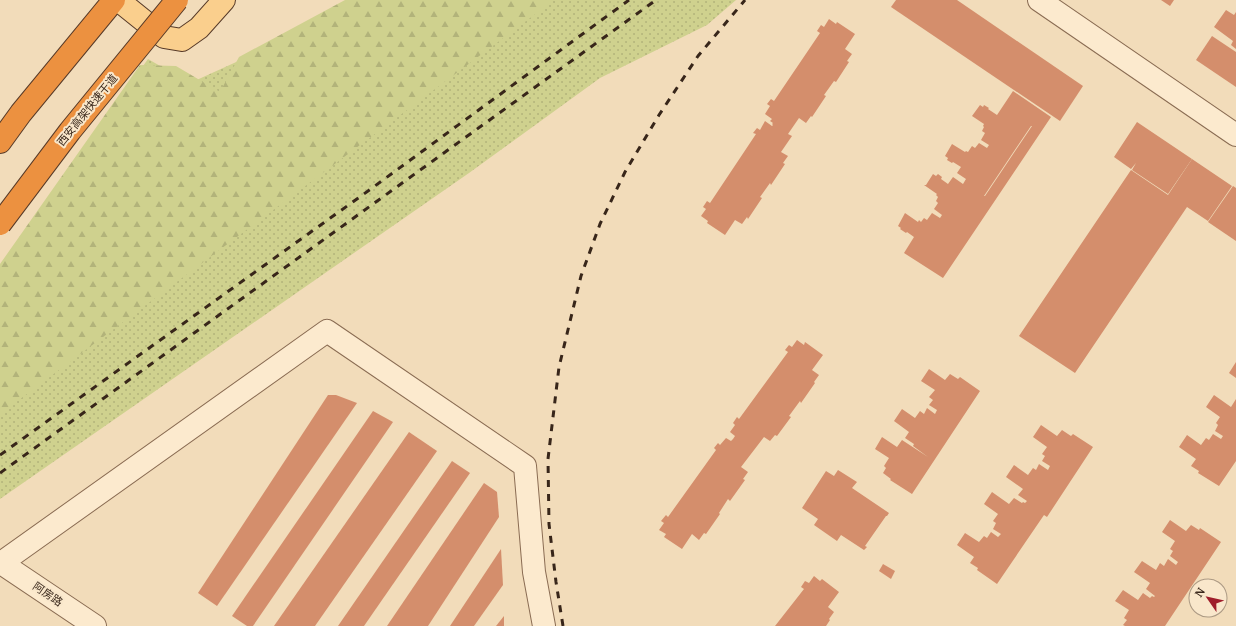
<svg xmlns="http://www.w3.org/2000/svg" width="1236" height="626" viewBox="0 0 1236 626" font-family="'PT Serif','Noto Sans SC',serif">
<defs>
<pattern id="grass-dots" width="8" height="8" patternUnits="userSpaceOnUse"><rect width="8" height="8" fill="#cfd18e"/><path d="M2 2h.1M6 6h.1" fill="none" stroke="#b2b37a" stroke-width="1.8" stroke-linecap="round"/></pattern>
<pattern id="forest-firs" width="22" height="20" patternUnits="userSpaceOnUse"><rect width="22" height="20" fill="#cfd18e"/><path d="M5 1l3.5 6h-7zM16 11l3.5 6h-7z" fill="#b2b37a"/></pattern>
</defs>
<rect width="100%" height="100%" fill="#f2dcba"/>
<path fill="url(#grass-dots)" d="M372,0H736L707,25L600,78L469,173L0,499V265L148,59L190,83Z"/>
<path fill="url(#forest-firs)" d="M345,0H554L0,414V264L140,65L176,66L220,92L239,57Z"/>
<g fill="#d48e6c" fill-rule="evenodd">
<path d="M896,0H957L1083,86L1060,121L891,7Z"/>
<path d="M1161,0H1174L1170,6Z"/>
<path d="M1226,10L1234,15L1236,12V49L1231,45L1233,41L1214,27Z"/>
<path d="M829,19L836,24L837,22L855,34L845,49L852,54L847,61L849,62L836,82L834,81L824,95L826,96L812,117L811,116L806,123L799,118L788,134L792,136L781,152L788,156L783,163L785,164L771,185L770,183L760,197L762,198L748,219L747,217L742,224L735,220L725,235L707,223L708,221L701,216L706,209L703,207L707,201L710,203L756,134L753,133L757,128L760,130L765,121L772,126L773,125L772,124L773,123L770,121L772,119L765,114L770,106L767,104L771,99L774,101L820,33L817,31L821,25L824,27Z"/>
<path d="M1212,36L1236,52V87L1196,60Z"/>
<path d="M1013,91L1051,117L943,278L904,253L914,237L907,232L906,233L900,229L901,228L898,226L905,213L918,222L919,220L921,222L924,218L927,220L932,213L940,218L942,215L934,209L938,203L936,201L938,197L936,195L937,194L924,185H926L933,174L936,176L938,174L942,177L941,179L948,184L953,177L963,184L966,179L957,173L961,167L953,162L952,163L947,160L948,158L945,156L952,144L965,152L966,151L968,152L972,146L975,148L979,143L987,148L989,145L981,140L985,133L982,131L984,127L983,126L984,124L972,116L980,105L983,107L984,105L989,108L988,109L997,115ZM1031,126H1032L985,196H984Z"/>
<path d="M1137,122L1192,159L1168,194L1132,170L1136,163L1131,169L1114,157Z"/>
<path d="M1192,159L1232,186L1208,221L1187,207L1075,373L1019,336L1131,170L1168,195Z"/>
<path d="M1233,186L1236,188V241L1208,222Z"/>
<path d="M797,340L804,345L805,342L823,355L812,370L819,375L814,382L815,383L801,403L800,401L789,416L791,417L777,436L775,435L770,441L764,437L741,467L748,472L743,479L745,480L730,501L728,499L719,513L720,514L706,534L704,533L699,540L692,534L682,549L664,537L666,534L659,530L664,523L661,521L666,515L668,517L716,450L714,448L718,443L720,445L726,438L731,441L733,439L735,436L730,432L735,425L733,423L737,417L739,419L788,352L785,350L789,345L792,347Z"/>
<path d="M1236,362V378L1229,373Z"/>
<path d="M929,369L945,380L950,374L958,379L960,377L980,391L912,494L890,480L891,479L883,473L886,468L884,466L889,458L875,449L882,437L897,447L902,440L928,457L913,446L914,444L905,438L909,432L894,421L902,409L915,418L920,411L924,414L927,408L935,414L937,410L929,405L933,400L929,397L935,390L921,381Z"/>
<path d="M328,395H336L357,403L217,606L198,593Z"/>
<path d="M1214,395L1231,407L1236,399V461L1219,486L1198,473L1199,471L1191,466L1196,459L1179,447L1187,435L1201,445L1206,438L1209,440L1213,434L1221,439L1223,436L1215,431L1218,425L1216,423L1220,417L1206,407Z"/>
<path d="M373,411L393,422L253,626H247L232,616Z"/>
<path d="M1041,425L1057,436L1062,430L1071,436L1073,434L1093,447L1047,517L1044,515L997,584L977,570L978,568L970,563L974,557L957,545L965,533L979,542L984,536L987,538L991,532L998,537L1001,534L993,529L996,523L993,521L998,514L984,504L992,492L1009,504L1014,498L1022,503L1023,502L1025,503L1027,501L1018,495L1023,489L1006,477L1014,465L1028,475L1033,468L1036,470L1039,464L1048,470L1050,466L1042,461L1045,456L1042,454L1047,447L1033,437Z"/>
<path d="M409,432L437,451L315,626H274Z"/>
<path d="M452,461L470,473L364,626H338Z"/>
<path d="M838,470L857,482L852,488L889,513L887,516H886L865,546L867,547L864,550L841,535L837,541L814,525L818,519L802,508L826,471L834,476Z"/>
<path d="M484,483L497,492L499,517L428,626H387Z"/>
<path d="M1170,520L1186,531L1191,525L1199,530L1200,528L1221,542L1165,626H1125L1123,625L1127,620L1124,618L1129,610L1115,601L1123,590L1138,600L1143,593L1150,598L1152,596L1154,597L1155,596L1146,589L1150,583L1134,572L1142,561L1156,570L1160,563L1164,566L1168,559L1176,565L1178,562L1170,556L1173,551L1170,549L1175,541L1162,532Z"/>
<path d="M501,549L503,585L474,626H450Z"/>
<path d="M883,564L895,571L891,579L879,571Z"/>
<path d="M814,576L820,581L822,579L839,592L828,607L834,612L829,619L830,620L826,626H775L804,589L801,587L805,581L809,583Z"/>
<path d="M504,616V626H496Z"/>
</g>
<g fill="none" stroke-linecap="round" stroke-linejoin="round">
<defs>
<g id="minor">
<path d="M1039,0L1236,135"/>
<path d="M1,563L327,331L525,466L534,572L544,626"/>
<path d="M0,564L1,563L95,626"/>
</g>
<path id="major" d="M118,0L164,37L182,40L199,28L224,0"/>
<path id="highway" d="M0,142L21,113L114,0"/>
</defs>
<use href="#minor" stroke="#8a6c53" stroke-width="24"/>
<use href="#major" stroke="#573a28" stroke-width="24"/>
<use href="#highway" stroke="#573a28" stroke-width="24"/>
<use href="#minor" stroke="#fceace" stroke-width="22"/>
<use href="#major" stroke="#facf8d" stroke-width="22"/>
<use href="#highway" stroke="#ec9140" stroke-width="22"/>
<g stroke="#38261a" stroke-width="3" stroke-dasharray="7 7" stroke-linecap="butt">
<path d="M0,455L368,191L629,0"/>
<path d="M0,473L656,0"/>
<path d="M563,626L556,582L549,524L548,459L559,367L581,276L600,224L625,172L659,115L698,56L745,0"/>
</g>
<defs>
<path id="highway-bridge" d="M0,224L70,131L177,0"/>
</defs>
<use href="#highway-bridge" stroke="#573a28" stroke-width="24" stroke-linecap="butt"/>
<use href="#highway-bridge" stroke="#ec9140" stroke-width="22"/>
</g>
<g text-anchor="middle" stroke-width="4" stroke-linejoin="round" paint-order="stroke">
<g font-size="11" fill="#38261a" stroke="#f9e7cb">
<text transform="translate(87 110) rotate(-51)" y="4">西安高架快速干道</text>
<text transform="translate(48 594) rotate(34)" y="4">阿房路</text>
</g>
</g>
<g transform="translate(1208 598) rotate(304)"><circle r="19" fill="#f9e7cb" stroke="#ac9a84"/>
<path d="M0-3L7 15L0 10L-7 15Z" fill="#9f1d2a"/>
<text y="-6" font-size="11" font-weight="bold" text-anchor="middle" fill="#38261a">N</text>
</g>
</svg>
